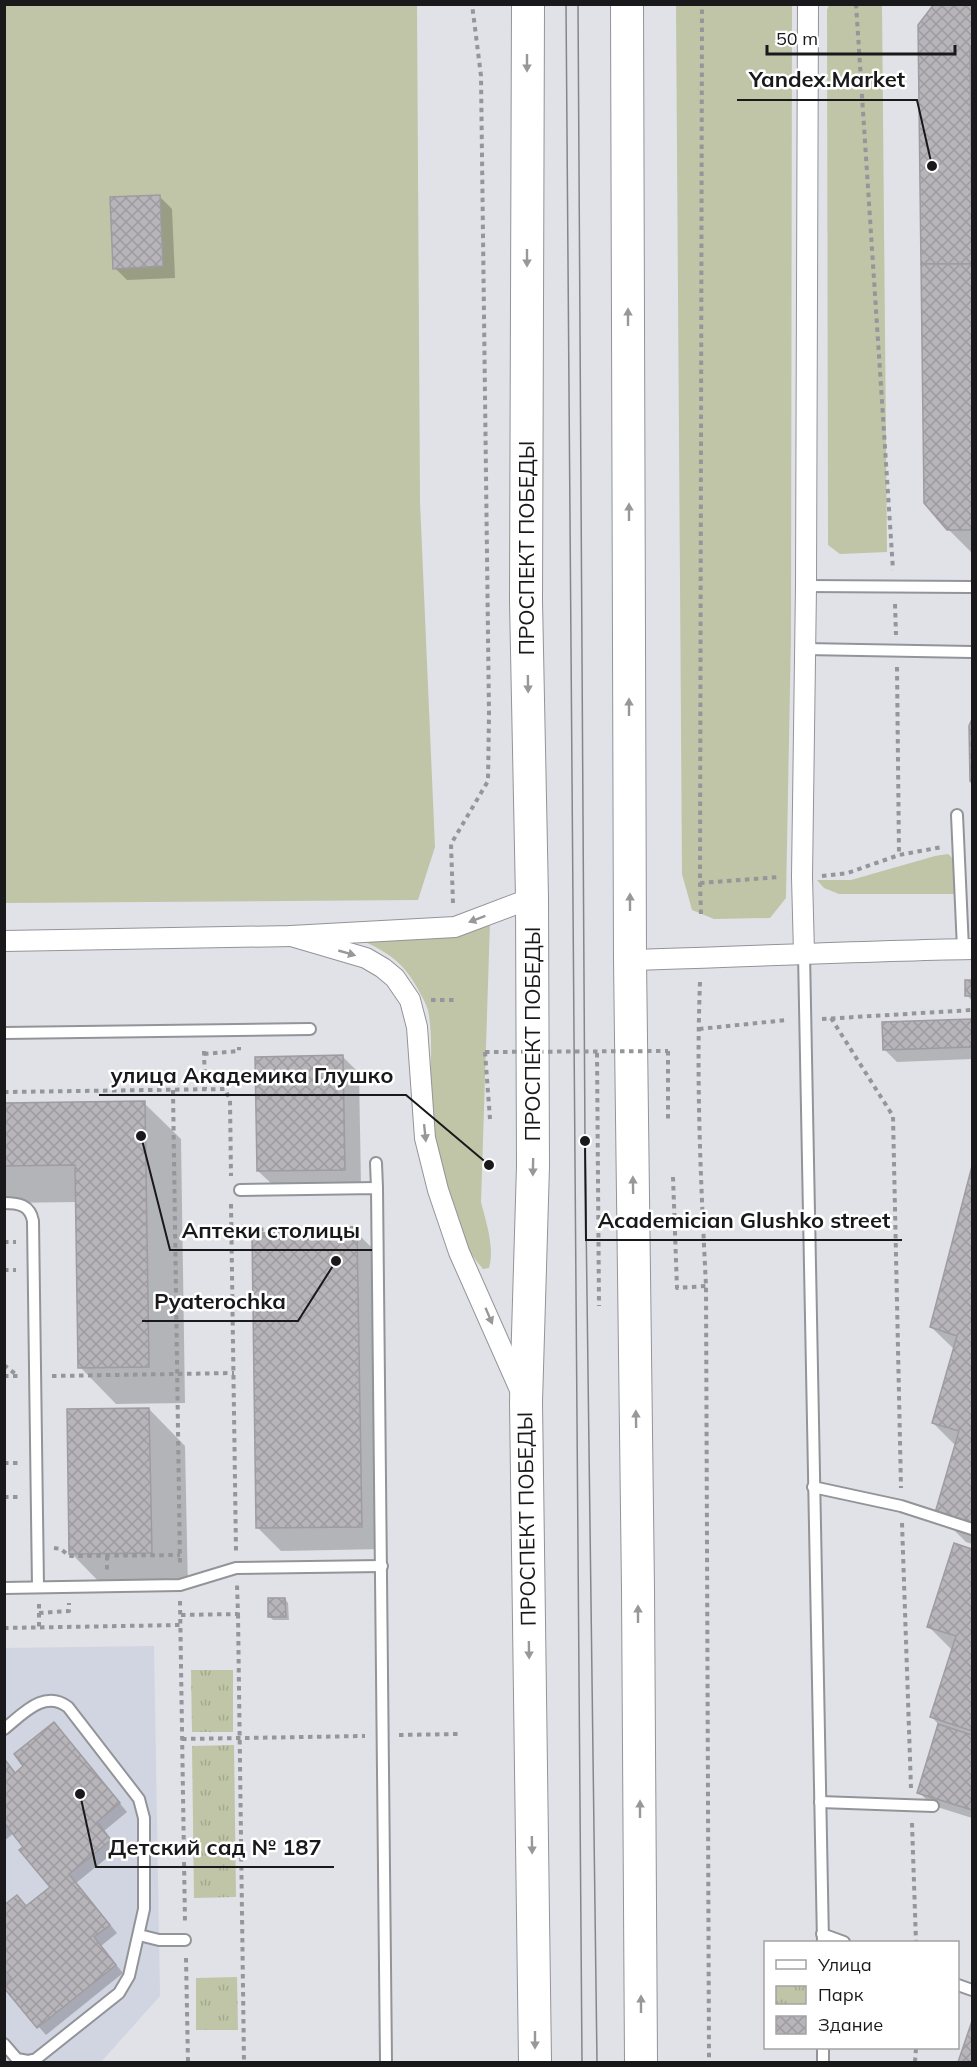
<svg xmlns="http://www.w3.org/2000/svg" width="977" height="2067" viewBox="0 0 977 2067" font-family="Mulish,sans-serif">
<defs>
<pattern id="park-tufts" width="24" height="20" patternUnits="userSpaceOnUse" patternTransform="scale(1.5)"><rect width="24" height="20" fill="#bfc5a6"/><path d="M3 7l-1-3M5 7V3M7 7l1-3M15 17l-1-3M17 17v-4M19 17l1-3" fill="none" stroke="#a4a98e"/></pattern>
<pattern id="building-cross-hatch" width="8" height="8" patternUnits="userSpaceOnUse" patternTransform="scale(1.5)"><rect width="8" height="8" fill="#b7b5ba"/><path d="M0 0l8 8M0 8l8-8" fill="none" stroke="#9d9b9f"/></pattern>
</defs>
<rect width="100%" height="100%" fill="#e0e2e7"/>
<path fill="#d1d5e1" d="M154,1646L160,1996L101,2062H5L4,1648Z"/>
<g fill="#bfc5a6">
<path d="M4,5H417L420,502L435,847L418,900L5,903Z"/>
<path d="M676,5H792L791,635L786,898L770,918L714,919L692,910L682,874Z"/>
<path d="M829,5H882L887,552L840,554L828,545L827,10Z"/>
<path d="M948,854C960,863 956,881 956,894H839L824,888L817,880H851L935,856Z"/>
<path d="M490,922L481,1202C486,1222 495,1248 489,1268L483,1269C446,1226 434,1162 431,1106C429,1075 434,1041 428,1010C426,1004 423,998 420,993C407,967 392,954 365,942Z"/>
</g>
<g fill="url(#park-tufts)">
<path d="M191,1670H233V1732H192Z"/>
<path d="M234,1745L236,1897L194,1898L192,1746Z"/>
<path d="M237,1977L238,2030H196V1978Z"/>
</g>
<g fill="#0003">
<path d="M936,4H972V553L948,529Z"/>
<path d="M159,196L172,209L175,278L127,280L115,268Z"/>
<path d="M972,722V781L970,727Z"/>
<path d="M972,981V1001L967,995L966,982Z"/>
<path d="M972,1021V1059L897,1062L884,1049L883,1024Z"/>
<path d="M343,1057L359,1073L361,1186L275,1187L258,1171Z"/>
<path d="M144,1103L181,1139L185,1403L116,1404L80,1367L77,1202L4,1203V1105Z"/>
<path d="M972,1172V1544L966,1542L936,1512L956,1446L933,1423L955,1350L931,1327Z"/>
<path d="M357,1233L380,1256L384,1549L281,1551L258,1528Z"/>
<path d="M149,1409L185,1446L188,1589L107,1590L71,1553Z"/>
<path d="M955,1545L972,1550V1818L931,1805L919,1792L939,1725L932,1717L953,1651L929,1627Z"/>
<path d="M285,1599L288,1603L289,1620H273L270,1617Z"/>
<path d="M54,1724L127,1812L104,1831L118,1849L76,1883L117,1933L101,1946L123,1973L46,2035L4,1987V1907L27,1908L52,1887L14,1833L4,1841V1764L16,1774L26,1766Z"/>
<path d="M972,2026V2062H960Z"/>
</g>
<g fill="url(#building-cross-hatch)" stroke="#9e9ca1" stroke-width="1.5">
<path d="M934,4H972V48H970L972,264H921L918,25Z"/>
<path d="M160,195L163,266L113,269L110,197Z"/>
<path d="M921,264H972V530H947L924,503Z"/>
<path d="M972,719V783L970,781L969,726Z"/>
<rect x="965" y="980" width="7" height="16"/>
<path d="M972,1019V1047L883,1050L882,1022Z"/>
<path d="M343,1055L345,1170L257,1171L255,1057Z"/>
<path d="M145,1101L149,1367L78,1368L75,1165L4,1166V1103Z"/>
<path d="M972,1166V1524L935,1513L959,1431L932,1423L957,1336L930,1327Z"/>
<path d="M357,1232L362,1527L256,1528L252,1233Z"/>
<path d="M149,1408L152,1553L69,1554L67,1409Z"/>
<path d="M954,1543L972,1549V1731L930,1717L956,1636L927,1627Z"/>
<path d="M268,1598H285L286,1617H268Z"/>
<path d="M54,1722L120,1803L97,1822L111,1840L69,1874L110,1925L94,1937L116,1965L37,2028L4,1988V1985L12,1979L6,1971L4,1972V1905L17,1895L26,1906L50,1887L19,1850L23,1847L6,1825L4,1826V1762L6,1761L15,1773L23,1766L14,1754Z"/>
<path d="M938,1724L972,1735V1810L917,1793Z"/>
<path d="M972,2021V2062H958Z"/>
</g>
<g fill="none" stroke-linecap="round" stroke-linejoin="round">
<defs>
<g id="service">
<path d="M806,586L972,587"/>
<path d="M805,649L972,652"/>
<path d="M957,815L963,949"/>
<path d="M804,953L823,1942"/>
<path d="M4,1033L310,1029"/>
<path d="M376,1163L377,1188"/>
<path d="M240,1190L377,1188L386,2062"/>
<path d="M4,1203C19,1203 30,1205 33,1221L38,1587"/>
<path d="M813,1487L901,1506L972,1529"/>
<path d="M4,1588L180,1585L236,1568L382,1566"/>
<path d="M4,1729C23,1714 44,1689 68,1707L139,1799L144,1818V1909L129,1976L119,1993L36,2059L28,2061L17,2059L4,2044"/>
<path d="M820,1802L933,1806"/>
<path d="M822,1934L844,1942"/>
<path d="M139,1935L159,1940H185"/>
<path d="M958,1985L972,1990"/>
<path d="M823,2048V2062"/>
</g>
<g id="minor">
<path d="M291,936L366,958L383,968L395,978L410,1000L417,1027L425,1138L438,1190L459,1252L521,1392"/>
<path d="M4,941L291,936L455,927L532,898"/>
<path d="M804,953L802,877L806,586L808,4"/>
<path d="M630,960C744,957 858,951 972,949"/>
</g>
<g id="primary">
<path d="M528,4L526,601L532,898L533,1166L526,1402L535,2062"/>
<path d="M627,4L630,960L638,1589L641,2062"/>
</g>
</defs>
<use href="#service" stroke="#929498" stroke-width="14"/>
<use href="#minor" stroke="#929498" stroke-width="22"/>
<use href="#primary" stroke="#929498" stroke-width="34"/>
<g stroke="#95969a" stroke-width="4" stroke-dasharray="4.5 4.5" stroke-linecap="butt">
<path d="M856,4L893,570"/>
<path d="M895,604L896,635"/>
<path d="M897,667L899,855"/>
<path d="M822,876L848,873L899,855L942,847"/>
<path d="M700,883L780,877"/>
<path d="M453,903L451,844L488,781L489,714L481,76L472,4"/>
<path d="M701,914L700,883L702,4"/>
<path d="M700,982C696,1083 701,1185 706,1286L709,2062"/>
<path d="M431,1000H455"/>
<path d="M831,1018L893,1116L901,1488"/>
<path d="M822,1019L972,1010"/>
<path d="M699,1029L787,1020"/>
<path d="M204,1051L205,1089"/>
<path d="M668,1051V1119"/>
<path d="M485,1052L490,1119"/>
<path d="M597,1053L599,1306"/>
<path d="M204,1054L239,1051V1047"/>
<path d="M173,1090L180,1566"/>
<path d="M4,1092L225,1089L230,1100L231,1176"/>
<path d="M673,1177L677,1288L706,1286"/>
<path d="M231,1204L236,1551"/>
<path d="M232,1230L360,1228"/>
<path d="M4,1242H16"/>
<path d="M4,1270H16"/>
<path d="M4,1365L18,1376"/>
<path d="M4,1376H20"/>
<path d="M52,1376L234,1373"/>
<path d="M4,1463H19"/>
<path d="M4,1497H22"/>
<path d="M902,1523L911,1788"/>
<path d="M54,1548L61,1549L69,1556L180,1555"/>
<path d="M107,1556V1570"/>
<path d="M180,1601L185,1923"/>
<path d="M39,1604V1627"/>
<path d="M39,1613L69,1611V1603"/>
<path d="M238,1614L244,2062"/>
<path d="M181,1615L238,1614L237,1585"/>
<path d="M4,1628L181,1625"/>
<path d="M399,1735L458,1734"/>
<path d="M182,1739L365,1736"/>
<path d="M912,1823L916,1942"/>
<path d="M186,1958L188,2062"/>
<path d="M915,2062L916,2048"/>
</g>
<use href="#service" stroke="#fff" stroke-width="10"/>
<use href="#minor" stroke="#fff" stroke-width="20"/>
<use href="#primary" stroke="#fff" stroke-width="32"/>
<g stroke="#848689" stroke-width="1.5">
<path d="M566,4L582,2062"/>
<path d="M578,4L585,1141L597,2062"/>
</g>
<path stroke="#95969a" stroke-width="4" stroke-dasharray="4.5 4.5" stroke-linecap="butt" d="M485,1052L668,1051"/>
</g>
<defs><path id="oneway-solid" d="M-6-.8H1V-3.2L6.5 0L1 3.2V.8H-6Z" transform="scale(1.5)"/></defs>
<g fill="#989898">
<use href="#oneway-solid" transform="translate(527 63) rotate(90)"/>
<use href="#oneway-solid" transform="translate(527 258) rotate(90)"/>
<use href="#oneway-solid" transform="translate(628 317) rotate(-90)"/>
<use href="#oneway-solid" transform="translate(629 512) rotate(-90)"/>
<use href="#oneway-solid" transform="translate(528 684) rotate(89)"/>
<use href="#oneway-solid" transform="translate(629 707) rotate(-90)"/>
<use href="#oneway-solid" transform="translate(630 902) rotate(-90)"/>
<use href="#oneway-solid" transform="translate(477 919) rotate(159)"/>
<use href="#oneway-solid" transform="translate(347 953) rotate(16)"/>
<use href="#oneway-solid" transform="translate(425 1133) rotate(84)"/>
<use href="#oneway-solid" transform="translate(533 1167) rotate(91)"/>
<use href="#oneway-solid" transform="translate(633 1185) rotate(-91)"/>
<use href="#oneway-solid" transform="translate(489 1316) rotate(67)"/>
<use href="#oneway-solid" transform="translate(636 1419) rotate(-91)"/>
<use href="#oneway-solid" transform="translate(638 1614) rotate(-90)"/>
<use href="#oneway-solid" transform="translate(529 1650) rotate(89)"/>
<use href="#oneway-solid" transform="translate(640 1809) rotate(-90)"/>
<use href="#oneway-solid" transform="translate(532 1845) rotate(89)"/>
<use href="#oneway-solid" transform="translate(641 2004) rotate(-90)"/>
<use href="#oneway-solid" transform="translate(535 2040) rotate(90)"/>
</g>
<g text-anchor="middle" stroke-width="5" stroke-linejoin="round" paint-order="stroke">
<g font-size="21" fill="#19191b" stroke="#fff">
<text transform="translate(527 548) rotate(-90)" y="7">ПРОСПЕКТ ПОБЕДЫ</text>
<text transform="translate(533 1034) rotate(-90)" y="7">ПРОСПЕКТ ПОБЕДЫ</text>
<text transform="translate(527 1519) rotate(-91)" y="7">ПРОСПЕКТ ПОБЕДЫ</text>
</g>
</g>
<path fill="none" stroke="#19191b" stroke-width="2" d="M932 166L917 100H737M489 1165L406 1095H99M585 1141L586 1240H902M141 1136L170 1250H372M336 1261L298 1321H142M80 1794L96 1867H334"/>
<g fill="#19191b" stroke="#fff" stroke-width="2">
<circle cx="932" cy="166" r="6"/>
<circle cx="489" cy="1165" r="6"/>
<circle cx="585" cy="1141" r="6"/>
<circle cx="141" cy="1136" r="6"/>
<circle cx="336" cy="1261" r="6"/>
<circle cx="80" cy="1794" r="6"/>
</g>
<g font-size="22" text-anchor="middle" font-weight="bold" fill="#19191b" stroke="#fff" stroke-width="5" stroke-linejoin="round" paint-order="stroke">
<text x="827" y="87">Yandex.Market</text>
<text x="252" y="1083">улица Академика Глушко</text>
<text x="744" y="1228">Academician Glushko street</text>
<text x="271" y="1238">Аптеки столицы</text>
<text x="220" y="1309">Pyaterochka</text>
<text x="215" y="1855">Детский сад № 187</text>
</g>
<rect width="977" height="2067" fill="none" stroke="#19191b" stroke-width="12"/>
<rect x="764" y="1941" width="195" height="108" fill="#ffffff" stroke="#a3a3a4" stroke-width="1.5"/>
<rect x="776" y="1960" width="30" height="9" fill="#ffffff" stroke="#a3a3a4" stroke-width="1.5"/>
<text x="818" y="1971" font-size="18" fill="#19191b">Улица</text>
<rect x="776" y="1986" width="30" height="18" fill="url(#park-tufts)" stroke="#a3a3a4" stroke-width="1.5"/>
<text x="818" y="2001" font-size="18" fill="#19191b">Парк</text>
<rect x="776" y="2016" width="30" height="18" fill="url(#building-cross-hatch)" stroke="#a3a3a4" stroke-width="1.5"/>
<text x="818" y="2031" font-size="18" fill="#19191b">Здание</text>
<path d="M767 45v9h188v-9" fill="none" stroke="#19191b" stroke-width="3"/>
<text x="776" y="45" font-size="18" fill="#19191b" stroke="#ffffff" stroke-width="4.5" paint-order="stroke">50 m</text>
</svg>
